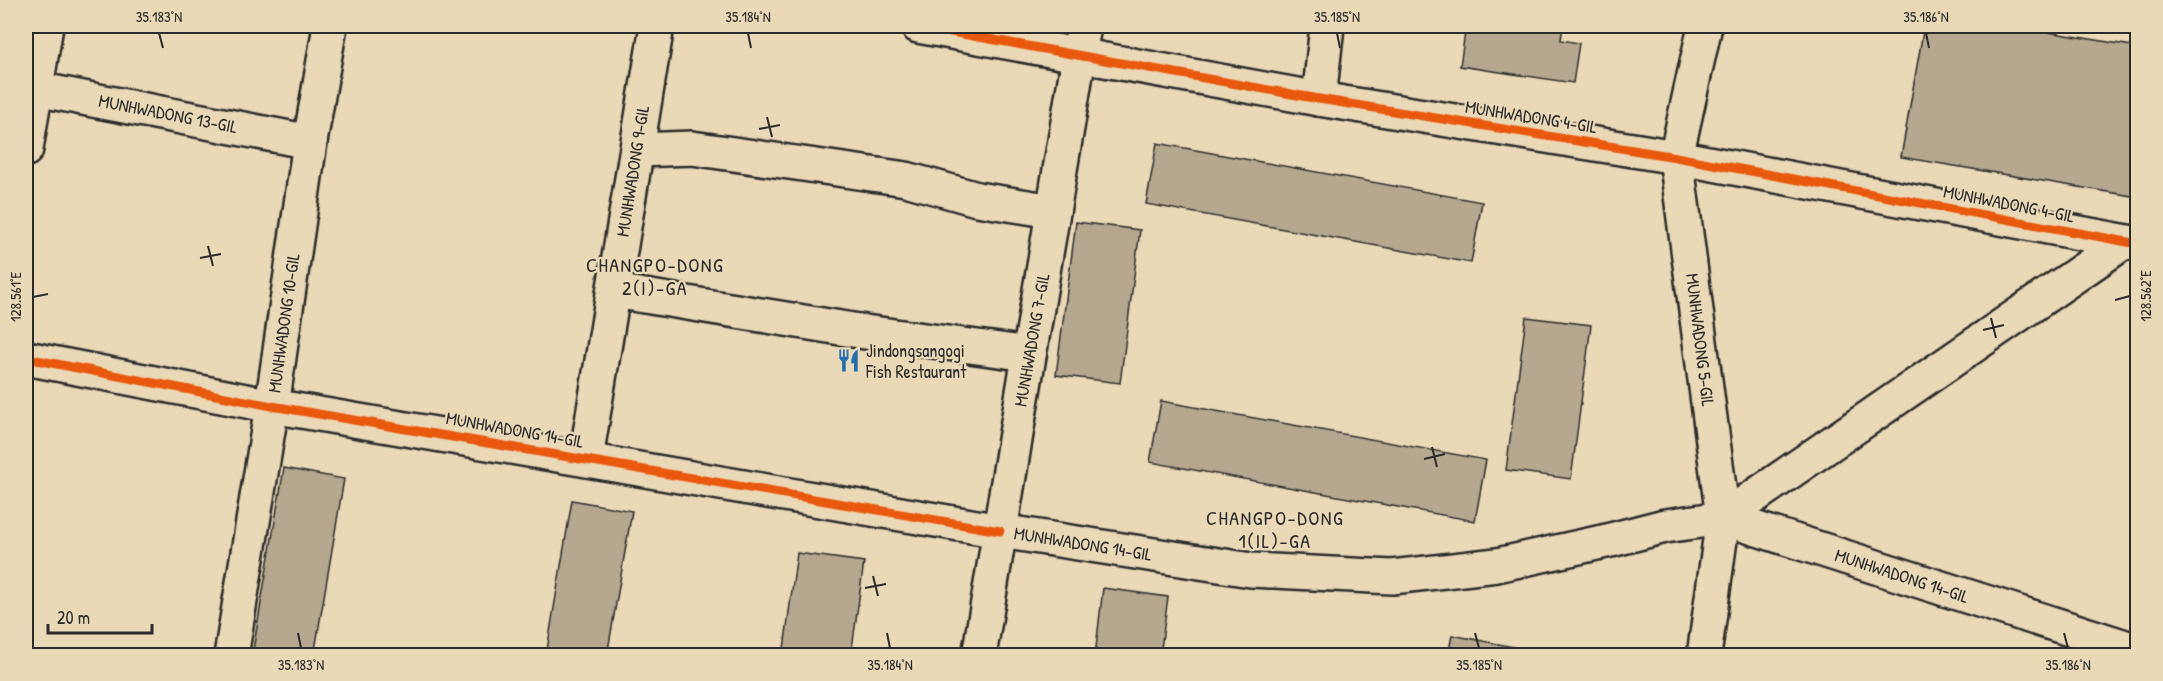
<svg xmlns="http://www.w3.org/2000/svg" width="2163" height="681" viewBox="0 0 2163 681" font-family="'Patrick Hand',sans-serif">
<rect width="100%" height="100%" fill="#ead9b6"/>
<filter id="ink" filterUnits="userSpaceOnUse"><feTurbulence type="fractalNoise" baseFrequency=".0167" numOctaves="2"/><feDisplacementMap in="SourceGraphic" scale="12" xChannelSelector="R" yChannelSelector="G"/><feConvolveMatrix kernelMatrix="1 2 1 2 8 2 1 2 1" color-interpolation-filters="sRGB"/></filter>
<g filter="url(#ink)">
<g fill="#b5a88f" stroke="#2b2b2b" stroke-width="1.5">
<path d="M1466,26H1563L1561,40L1579,43L1573,83L1460,66Z"/>
<path d="M1924,26H2011L2138,47V197L1901,157Z"/>
<path d="M1157,143L1482,202L1471,263L1146,204Z"/>
<path d="M1076,222L1140,230L1120,383L1056,375Z"/>
<path d="M1526,317L1591,325L1571,479L1506,470Z"/>
<path d="M1161,401L1486,460L1475,521L1150,462Z"/>
<path d="M284,468L344,479L314,656H252Z"/>
<path d="M572,500L632,511L607,656H546Z"/>
<path d="M797,553L864,562L851,656H783Z"/>
<path d="M1103,588L1168,597L1160,656H1095Z"/>
<path d="M1452,635L1514,647L1512,656H1448Z"/>
</g>
<g fill="none" stroke-linecap="round" stroke-linejoin="round">
<defs>
<g id="minor">
<path d="M918,26L1319,99L1676,157L2138,244"/>
<path d="M26,87L310,142"/>
<path d="M1319,99L1327,26"/>
<path d="M26,149L46,26"/>
<path d="M637,150L692,148L906,179L977,199L1053,211"/>
<path d="M614,291L865,332L1029,354"/>
<path d="M26,358L272,406L1000,531L1251,570L1392,577L1497,565L1611,540L1665,526L1723,518L2138,651"/>
<path d="M586,458L657,26"/>
<path d="M1723,518L2124,242"/>
<path d="M231,656L272,406L310,142L330,26"/>
<path d="M979,656L1084,26"/>
<path d="M1704,656L1723,518L1676,157L1705,26"/>
</g>
</defs>
<use href="#minor" stroke="#2b2b2b" stroke-width="38"/>
<use href="#minor" stroke="#ead9b6" stroke-width="33"/>
<defs>
<g id="cycleway">
<path d="M918,26L1319,99L1676,157L2138,244"/>
<path d="M26,358L272,406L1000,531"/>
</g>
</defs>
<use href="#cycleway" stroke="#ead9b6" stroke-width="13"/>
<use href="#cycleway" stroke="#e8590c" stroke-width="9"/>
</g>
</g>
<path fill="none" stroke="#2b2b2b" stroke-width="2" d="M159,33L163,48M748,33L751,48M1337,33L1340,48M1926,33L1929,48M767,117L772,137M759,129L780,125M208,246L213,266M200,258L221,254M33,297L48,294M2115,300L2130,296M1991,318L1996,338M1983,330L2004,325M1432,447L1437,467M1424,459L1445,454M873,576L878,596M865,588L886,584M298,633L301,648M887,633L890,648M1475,633L1479,648M2064,633L2068,648"/>
<defs>
<symbol id="restaurant-bare" viewBox="-9 -9 18 18"><path d="M-5-6h1v4h1v-4h1v4h1v-4h1v5L-1.5 .5V6h-2V.5L-5-1ZM5-6V6H3V1.5H1.5Q1.5-4 5-6Z" fill="#1f6fb2" stroke="#ead9b6" stroke-width="2.5" paint-order="stroke"/></symbol>
</defs>
<g fill-rule="evenodd">
<use href="#restaurant-bare" x="832" y="344" width="33" height="33"/>
</g>
<g text-anchor="middle" stroke-width="4.5" stroke-linejoin="round" paint-order="stroke">
<g font-size="18" fill="#2b2b2b" stroke="#ead9b6">
<text transform="translate(168 114) rotate(11)" y="6">MUNHWADONG 13-GIL</text>
<text transform="translate(1531 117) rotate(9)" y="6">MUNHWADONG 4-GIL</text>
<text transform="translate(633 171) rotate(-81)" y="6">MUNHWADONG 9-GIL</text>
<text transform="translate(2009 204) rotate(11)" y="6">MUNHWADONG 4-GIL</text>
<text transform="translate(284 323) rotate(-82)" y="6">MUNHWADONG 10-GIL</text>
<text transform="translate(1032 340) rotate(-80)" y="6">MUNHWADONG 7-GIL</text>
<text transform="translate(1700 340) rotate(83)" y="6">MUNHWADONG 5-GIL</text>
<text transform="translate(515 430) rotate(10)" y="6">MUNHWADONG 14-GIL</text>
<text transform="translate(1083 544) rotate(9)" y="6">MUNHWADONG 14-GIL</text>
<text transform="translate(1902 576) rotate(18)" y="6">MUNHWADONG 14-GIL</text>
</g>
<g font-size="18" fill="#2b2b2b" stroke="#ead9b6" text-anchor="start">
<text x="866" y="357">Jindongsangogi<tspan x="866" dy="21">Fish Restaurant</tspan></text>
</g>
<g font-size="20" letter-spacing="1.5" fill="#2b2b2b" stroke="#ead9b6">
<text x="655" y="272">CHANGPO-DONG<tspan x="655" dy="23">2(I)-GA</tspan></text>
<text x="1275" y="525">CHANGPO-DONG<tspan x="1275" dy="23">1(IL)-GA</tspan></text>
</g>
</g>
<rect width="2163" height="681" fill="none" stroke="#ead9b6" stroke-width="66"/>
<path d="M48 624v9h104v-9" fill="none" stroke="#2b2b2b" stroke-width="3"/>
<text x="57" y="624" font-size="18" fill="#2b2b2b" stroke="#ead9b6" stroke-width="4.5" paint-order="stroke">20 m</text>
<rect x="33" y="33" width="2097" height="615" fill="none" stroke="#2b2b2b" stroke-width="2"/>
<g font-size="15" text-anchor="middle" fill="#2b2b2b">
<text x="159" y="22">35.183°N</text>
<text x="748" y="22">35.184°N</text>
<text x="1337" y="22">35.185°N</text>
<text x="1926" y="22">35.186°N</text>
<text transform="translate(2146 296) rotate(-90)" y="5">128.562°E</text>
<text transform="translate(16 297) rotate(-90)" y="5">128.561°E</text>
<text x="301" y="670">35.183°N</text>
<text x="890" y="670">35.184°N</text>
<text x="1479" y="670">35.185°N</text>
<text x="2068" y="670">35.186°N</text>
</g>
</svg>
